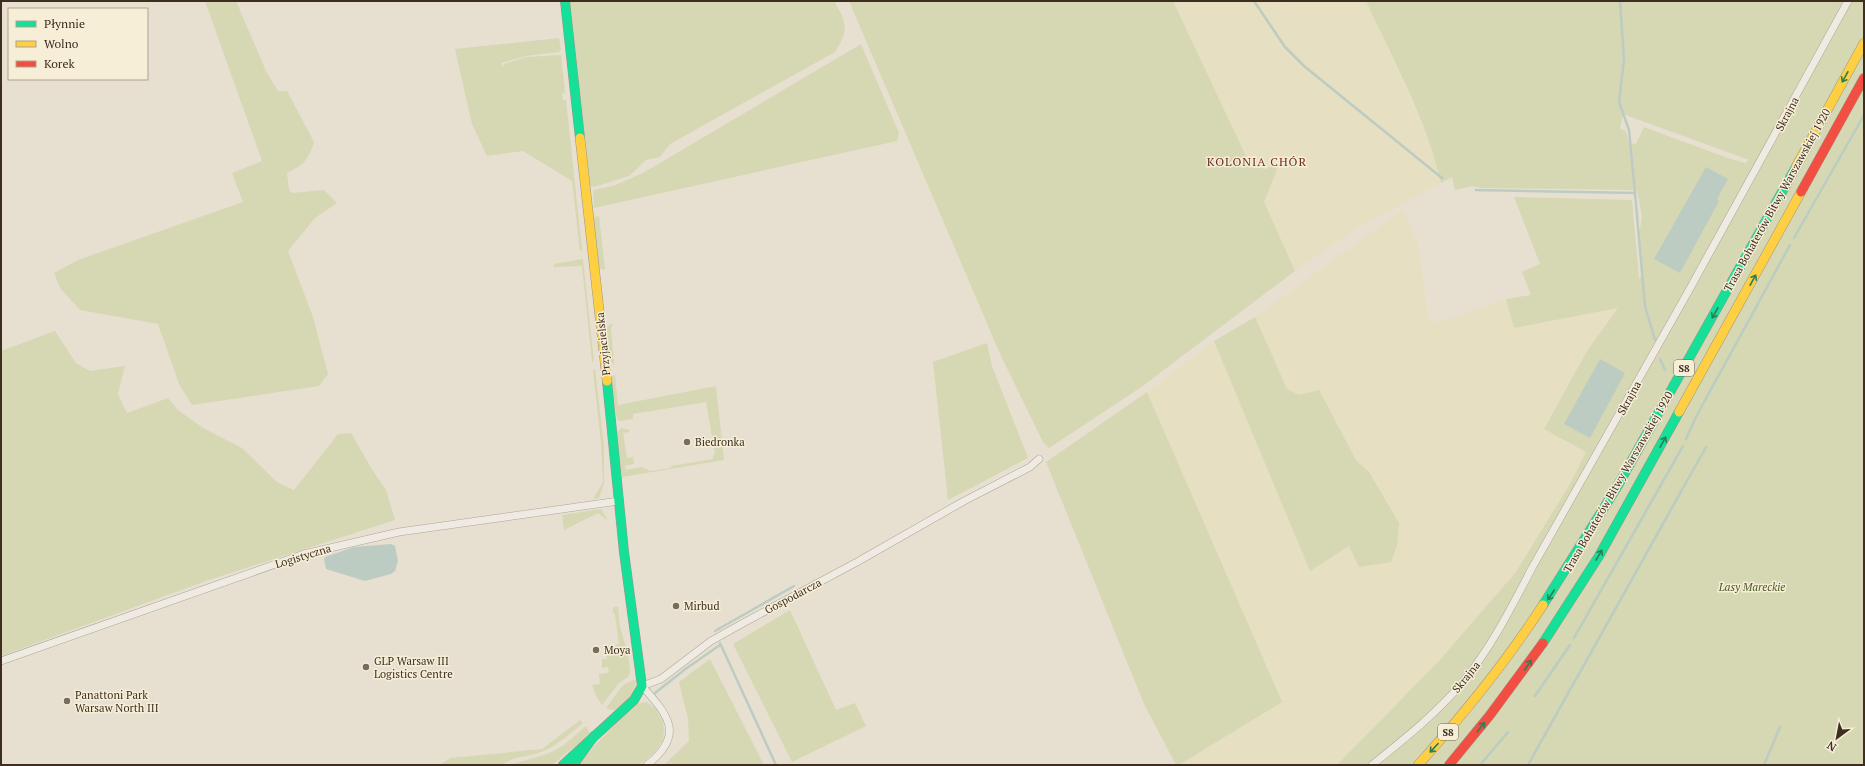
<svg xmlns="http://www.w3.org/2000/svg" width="1865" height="766" viewBox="0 0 1865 766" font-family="'PT Serif',serif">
<rect width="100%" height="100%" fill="#e7e0d1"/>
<g fill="#e6dfc2">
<path d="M1173,1H1279L1280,5L1289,1H1366L1420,119L1436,161L1441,183L1364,224L1295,271L1264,202L1277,170L1274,164L1266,169L1251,167Z"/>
<path d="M1403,209L1418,243L1428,317L1437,323L1506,299L1514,328L1618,308L1587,351L1544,429L1586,452L1570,484L1516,572L1439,661L1337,765H1179L1281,702L1147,392L1214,341L1310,571L1349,546L1359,567L1390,562L1397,546L1369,472L1356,460L1338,430L1299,395L1287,389L1255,317Z"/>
</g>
<g fill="#d6d7b3" fill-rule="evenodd">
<path d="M205,1H236L266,71L278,91H287L314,142C308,160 305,164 287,173L289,190L292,193L324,190L337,203L315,218L288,251L313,317L328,374L319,386L192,405L179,384L158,324L80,310L60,288L54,273L78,260L243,202L232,173L262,161Z"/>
<path d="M570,1H834C847,23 849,30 835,52L670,144L660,157L646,160L629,176L594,187L590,185Z"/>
<path d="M849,1H1173L1251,167L1266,169L1274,164L1277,170L1264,202L1295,271L1140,388L1049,448L1043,442L1001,356Z"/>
<path d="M1366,1H1864V765H1337L1439,661L1516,572L1570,484L1586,452L1544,429L1587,351L1618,308L1514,328L1506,299L1531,295L1522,272L1540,264L1514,197L1632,200L1639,279L1641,276L1639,234L1642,217L1637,190L1482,188L1472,186L1455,190L1452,177L1441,183C1427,120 1393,60 1366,1ZM1623,114L1749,160L1745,163L1725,157L1644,127L1636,144L1629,143L1626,131L1620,129Z"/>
<path d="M559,38L561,50L559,52L526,56L501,63L503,67L504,64L526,57L561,55L565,92L562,94L563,100H566L582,250L580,251L572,181L523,151L487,156L472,124L455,49Z"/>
<path d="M861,44L899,133L897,141L594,208L593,190L613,186L643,173Z"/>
<path d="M599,216L605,270L599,268L593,217Z"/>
<path d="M583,259L594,361L592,362L582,266L554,267V264Z"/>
<path d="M1255,317L1287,389L1299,395L1319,390L1356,460L1369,472L1399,523L1397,546L1391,562L1359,567L1349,546L1310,571L1214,341Z"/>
<path d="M613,324L611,328L614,364L616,365H615L609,361L606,329L609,325Z"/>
<path d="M55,331L76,363L90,371L125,366L118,394L127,413L168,398L178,410L203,428L242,448L277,482L294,490L338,434L351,433L373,471L386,490L395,520L206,581L1,656V351Z"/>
<path d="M987,343L992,366L1028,458L948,500L933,362Z"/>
<path d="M595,369L604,446V484L599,498L593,499L603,482L601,443L593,370Z"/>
<path d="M617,373L615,375L618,405L716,386L724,460L622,477L617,432L621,428L629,430V432L623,433L627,458L633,457L634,464L625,466L626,470L642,467L650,471L671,468V466L713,459V455L715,454L706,402L633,414V419L620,421L617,420L611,378Z"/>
<path d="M1147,392L1282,702L1179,765H1176L1144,704L1046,462Z"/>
<path d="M601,509L608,521L612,549L608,521L598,513L564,530L562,515Z"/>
<path d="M614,607H618L620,627L628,654L630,672L628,677L619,683L602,705L596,696L592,685L600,684L599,674L609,673L608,667L602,668V659H607L605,646L609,645L610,652L615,650V645L619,644L615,615L612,611Z"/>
<path d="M790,610L836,710L855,703L866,726L792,762L733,644Z"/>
<path d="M710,659L764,765H664L689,741L688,719L679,682Z"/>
<path d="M636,679C635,692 622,717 606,708L623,685Z"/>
<path d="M646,702L655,708L663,722L664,729L663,740L655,752L639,765H577L616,723L636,704Z"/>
<path d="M580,720L583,723C570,734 557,746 541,752C528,757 513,756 502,765H439L451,758L542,749Z"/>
<path d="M586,726L589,732L588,736L552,765H510L550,753L564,745Z"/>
</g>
<g fill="#bcccc2">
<path d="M1706,167L1728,179L1717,199L1719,201L1680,273L1654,259Z"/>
<path d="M1600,359L1625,373L1590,438L1564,424Z"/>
<path d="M391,544L395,546L398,561L395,571L391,574L365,581L326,569L324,559L325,557L354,547Z"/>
</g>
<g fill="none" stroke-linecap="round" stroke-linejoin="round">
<g stroke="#bcccc2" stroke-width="2.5">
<path d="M1254,1L1285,47L1304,66L1442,178"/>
<path d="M1620,1L1624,59L1619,102L1629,130L1635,193"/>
<path d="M1476,190L1635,193L1645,306L1655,340"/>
<path d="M1794,238L1864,115"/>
<path d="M1660,359L1665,370"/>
<path d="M1686,439L1697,415L1790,245"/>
<path d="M715,631L794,586"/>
<path d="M1574,638L1683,446"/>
<path d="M720,643L776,765"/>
<path d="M684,670L720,645"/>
<path d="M655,693L683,671"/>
<path d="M1535,696L1570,645"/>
<path d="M1480,765L1508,732"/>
<path d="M1528,765L1706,447"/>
<path d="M1764,765L1780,727"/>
</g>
<defs>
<g id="street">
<path d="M1,661L304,554L399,532L619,501"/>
<path d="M647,765C685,735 669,716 642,686L661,679L711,641L745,622L857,562L964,501L1030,467L1039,459"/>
<path d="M1372,765C1403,740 1436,714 1462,683C1491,648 1511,608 1532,568L1688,292L1848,1"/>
</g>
<g id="fast">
<path d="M565,1L580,138"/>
<path d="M1543,605L1617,487L1796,167"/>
<path d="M1543,643L1599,556L1679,412"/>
<path d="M563,765L634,700L642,686L624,552L607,381"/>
<path d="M573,765L594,736"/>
</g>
<g id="slow">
<path d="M580,138L607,381"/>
<path d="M1796,167L1864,43"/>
<path d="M1679,412L1801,192"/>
<path d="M1418,765C1464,714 1506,662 1543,605"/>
</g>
<g id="jam">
<path d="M1801,192L1864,78"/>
<path d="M1449,765L1490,715L1543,643"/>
</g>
</defs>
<use href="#street" stroke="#ada599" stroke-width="8"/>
<use href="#fast" stroke="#9c958a" stroke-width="10"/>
<use href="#slow" stroke="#9c958a" stroke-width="10"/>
<use href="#jam" stroke="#9c958a" stroke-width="10"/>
<use href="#street" stroke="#efebe3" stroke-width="7"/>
<use href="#fast" stroke="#16e098" stroke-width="9"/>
<use href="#slow" stroke="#ffcf43" stroke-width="9"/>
<use href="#jam" stroke="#f24e42" stroke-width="9"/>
</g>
<defs><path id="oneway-shaft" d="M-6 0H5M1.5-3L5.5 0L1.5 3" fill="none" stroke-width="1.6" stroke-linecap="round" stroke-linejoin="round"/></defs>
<g stroke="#2b7e56">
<use href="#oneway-shaft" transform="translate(1845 77) rotate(119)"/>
<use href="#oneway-shaft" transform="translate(1753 280) rotate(-61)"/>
<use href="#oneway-shaft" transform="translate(1715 313) rotate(119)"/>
<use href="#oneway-shaft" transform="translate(1663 442) rotate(-61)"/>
<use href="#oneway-shaft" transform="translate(1599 555) rotate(-59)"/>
<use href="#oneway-shaft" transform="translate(1551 595) rotate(123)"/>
<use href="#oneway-shaft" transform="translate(1528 665) rotate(-56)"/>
<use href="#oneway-shaft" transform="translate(1481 727) rotate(-51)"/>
<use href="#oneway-shaft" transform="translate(1434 748) rotate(133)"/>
</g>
<g fill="#786c5e" stroke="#f7eed8" stroke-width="1.5">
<circle cx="687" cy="442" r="4"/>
<circle cx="676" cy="606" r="4"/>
<circle cx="596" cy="650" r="4"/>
<circle cx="366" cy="667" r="4"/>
<circle cx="67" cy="701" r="4"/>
</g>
<g text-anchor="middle" stroke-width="3" stroke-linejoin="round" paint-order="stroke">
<g fill="#f7eed8" stroke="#756857" stroke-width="1">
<rect x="1674" y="360" width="20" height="16" rx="3"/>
<rect x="1438" y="724" width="20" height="16" rx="3"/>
</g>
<g font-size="10" font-weight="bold" fill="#3d2e20">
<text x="1684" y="372">S8</text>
<text x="1448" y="736">S8</text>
</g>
<g font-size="11" fill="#3d2e20" stroke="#f7eed8">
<text transform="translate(1787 114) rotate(-62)" y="4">Skrajna</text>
<text transform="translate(1777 200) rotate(-61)" y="4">Trasa Bohaterów Bitwy Warszawskiej 1920</text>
<text transform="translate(603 344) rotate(-96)" y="4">Przyjacielska</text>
<text transform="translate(1629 398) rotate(-61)" y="4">Skrajna</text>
<text transform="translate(1618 482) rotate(-60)" y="4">Trasa Bohaterów Bitwy Warszawskiej 1920</text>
<text transform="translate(303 556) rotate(-17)" y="4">Logistyczna</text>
<text transform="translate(793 596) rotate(-28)" y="4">Gospodarcza</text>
<text transform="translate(1466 677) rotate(-51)" y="4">Skrajna</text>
</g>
<g font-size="11" fill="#3d2e20" stroke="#f7eed8" text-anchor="start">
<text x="695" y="446">Biedronka</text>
<text x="684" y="610">Mirbud</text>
<text x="604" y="654">Moya</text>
<text x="374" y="665">GLP Warsaw III<tspan x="374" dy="13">Logistics Centre</tspan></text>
<text x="75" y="699">Panattoni Park<tspan x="75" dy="13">Warsaw North III</tspan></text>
</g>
<g font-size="11" font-style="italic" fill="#4d5a26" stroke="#f7eed8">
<text x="1752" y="591">Lasy Mareckie</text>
</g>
<g font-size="12" letter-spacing="1" fill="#6b2e1e" stroke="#f7eed8">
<text x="1257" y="166">KOLONIA CHÓR</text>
</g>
</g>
<rect width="1865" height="766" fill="none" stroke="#3d2e20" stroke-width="4"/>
<rect x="8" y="8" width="140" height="72" fill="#f7eed8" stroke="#ada18e"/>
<rect x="16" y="21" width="20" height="6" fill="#16e098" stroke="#ada18e"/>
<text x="44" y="28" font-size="12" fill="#3d2e20">Płynnie</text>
<rect x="16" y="41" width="20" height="6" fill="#ffcf43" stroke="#ada18e"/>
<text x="44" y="48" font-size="12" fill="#3d2e20">Wolno</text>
<rect x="16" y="61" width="20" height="6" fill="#f24e42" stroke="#ada18e"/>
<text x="44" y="68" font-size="12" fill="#3d2e20">Korek</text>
<g transform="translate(1837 738) rotate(212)" stroke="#f7eed8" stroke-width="3" paint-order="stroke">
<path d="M0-3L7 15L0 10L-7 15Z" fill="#3d2e20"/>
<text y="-6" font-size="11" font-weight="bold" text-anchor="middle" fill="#3d2e20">N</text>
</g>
</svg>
